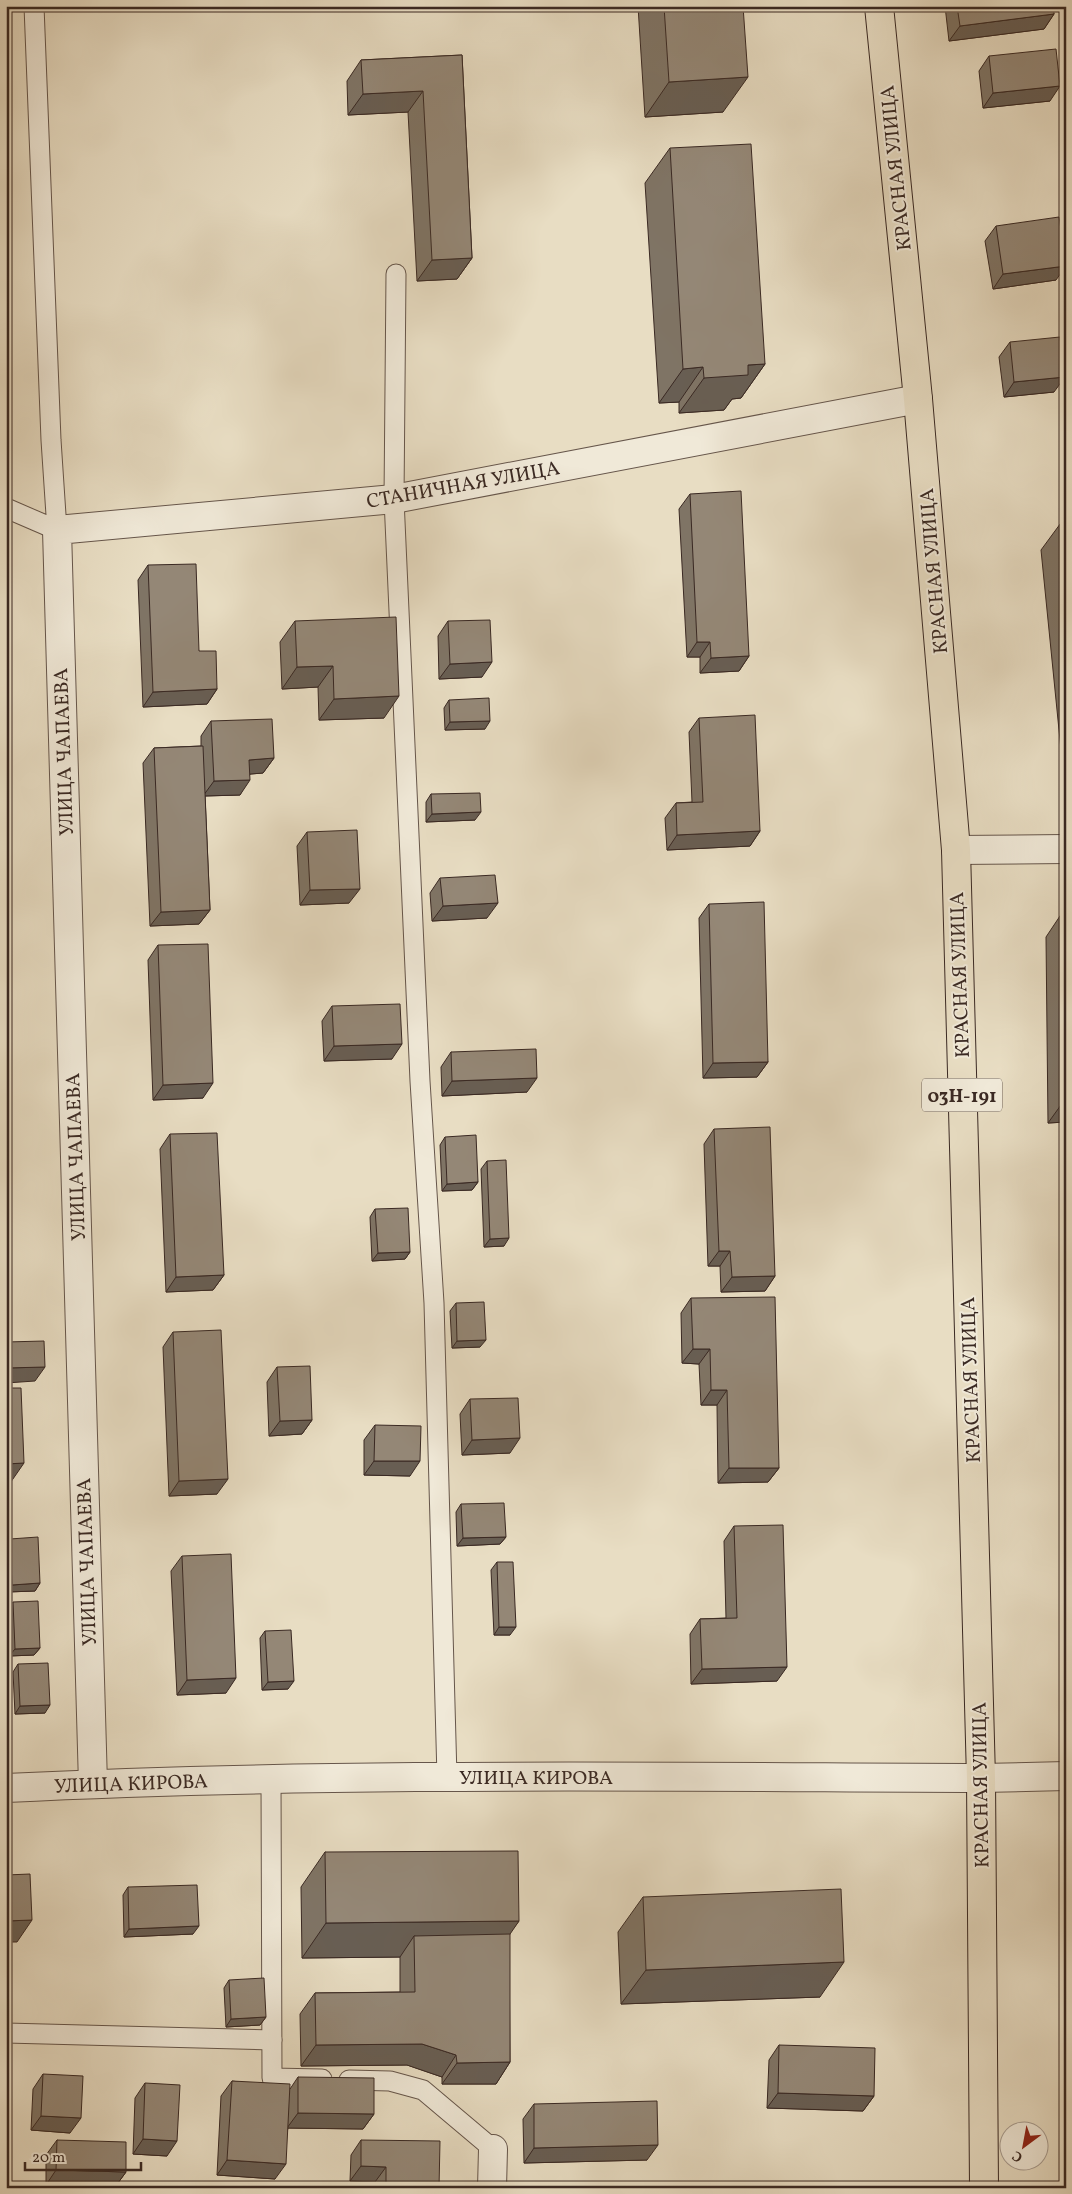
<svg xmlns="http://www.w3.org/2000/svg" width="1072" height="2194" viewBox="0 0 1072 2194" font-family="Vollkorn,serif">
<rect width="100%" height="100%" fill="#e8ddc3"/>
<filter id="stains"><feTurbulence type="fractalNoise" baseFrequency=".004" numOctaves="4"/><feColorMatrix values="0 0 0 0 .2 0 0 0 0 .09 0 0 0 0 .02 0 0 0 .5 -.17"/></filter>
<radialGradient id="worn" r=".72"><stop offset=".6" stop-color="#630" stop-opacity="0"/><stop offset="1" stop-color="#630" stop-opacity=".3"/></radialGradient>
<g fill="none" stroke-linecap="round" stroke-linejoin="round">
<defs>
<g id="lane">
<path d="M396,274L394,499L420,1081L434,1303L447,1777"/>
<path d="M6,508L57,530L51,440L34,6"/>
<path d="M271,1780L272,2078L322,2079"/>
<path d="M6,2033L272,2040"/>
<path d="M349,2080L390,2081L423,2090L493,2149"/>
</g>
<g id="street">
<path d="M956,850L1066,849"/>
<path d="M93,1784L57,530L394,499L918,399"/>
<path d="M6,1788C331,1772 656,1777 981,1778L1066,1776"/>
<path d="M492,2188L493,2149"/>
</g>
<path id="primary" d="M879,6L918,399L956,850L981,1778L984,2188"/>
</defs>
<use href="#lane" stroke="#66564b" stroke-width="21"/>
<use href="#street" stroke="#66564b" stroke-width="30"/>
<use href="#primary" stroke="#3a2923" stroke-width="30"/>
<use href="#lane" stroke="#f0e9d8" stroke-width="19"/>
<use href="#street" stroke="#f0e9d8" stroke-width="28"/>
<use href="#primary" stroke="#e8ddc3" stroke-width="28"/>
</g>
<g fill="#7f7465" stroke="#3a2923">
<path d="M46,6H223L46,11Z"/>
<path d="M638,6H743L723,112L645,117Z"/>
<path d="M945,6H1053L1054,14L1044,29L949,41Z"/>
<path d="M462,55L472,258L457,279L417,281L408,112L348,115L347,81L361,60Z"/>
<path d="M989,56L1050,101L983,108L979,71Z"/>
<path d="M670,148L765,364L741,398L732,399L724,410L679,413V402L659,403L645,183Z"/>
<path d="M996,226L1056,280L993,289L985,241Z"/>
<path d="M1010,342L1054,392L1004,397L999,357Z"/>
<path d="M690,494L749,656L739,671L700,673V657H687L679,509Z"/>
<path d="M1066,516V780H1064L1041,550Z"/>
<path d="M148,565L199,651L217,689L207,704L143,707L138,580Z"/>
<path d="M295,621L384,718L319,720L318,687L282,689L280,642Z"/>
<path d="M448,621L482,677L439,679L438,636Z"/>
<path d="M449,700L485,729L445,730L444,708Z"/>
<path d="M699,718L760,831L750,846L667,850L665,818L676,803L692,802L689,732Z"/>
<path d="M211,721L274,758L263,773L250,774L240,795L205,796L210,910L199,924L150,926L143,763L154,748L201,746V736Z"/>
<path d="M431,794L475,820L426,822V802Z"/>
<path d="M307,832L349,903L300,905L297,846Z"/>
<path d="M440,878L487,918L432,921L430,893Z"/>
<path d="M709,904L768,1062L757,1077L703,1078L699,918Z"/>
<path d="M1064,910H1066V1122L1048,1123L1046,937Z"/>
<path d="M158,945L203,1098L153,1100L148,960Z"/>
<path d="M332,1006L392,1059L324,1061L322,1021Z"/>
<path d="M451,1052L527,1092L442,1096L441,1067Z"/>
<path d="M714,1129L775,1276L765,1291L721,1292L720,1266H708L704,1144Z"/>
<path d="M170,1134L224,1275L213,1290L166,1292L160,1149Z"/>
<path d="M445,1137L478,1182L472,1190L442,1191L440,1145Z"/>
<path d="M487,1161L504,1246L484,1247L481,1169Z"/>
<path d="M375,1209L410,1252L405,1259L372,1261L370,1217Z"/>
<path d="M691,1298L779,1468L768,1482L718,1483L717,1405H701L699,1364L682,1363L681,1313Z"/>
<path d="M456,1303L480,1347L452,1348L450,1311Z"/>
<path d="M173,1332L217,1494L169,1496L163,1347Z"/>
<path d="M277,1367L312,1420L302,1434L269,1436L267,1382Z"/>
<path d="M470,1399L510,1453L462,1455L460,1414Z"/>
<path d="M375,1425L410,1476L364,1475V1440Z"/>
<path d="M461,1504L506,1537L500,1544L457,1546L456,1512Z"/>
<path d="M734,1526L777,1681L691,1684L690,1634L700,1619L726,1618L724,1541Z"/>
<path d="M10,1539L40,1583L35,1591L7,1592L6,1544Z"/>
<path d="M182,1556L226,1693L177,1695L171,1571Z"/>
<path d="M497,1562L510,1635H494L491,1570Z"/>
<path d="M13,1602L40,1648L34,1655L9,1656L7,1610Z"/>
<path d="M265,1631L288,1689L262,1690L260,1638Z"/>
<path d="M18,1664L45,1713L15,1714L13,1672Z"/>
<path d="M325,1852L519,1921L509,1934L510,2062L496,2084H442V2077L407,2065L301,2066L300,2014L315,1993L400,1992V1957L302,1958L301,1887Z"/>
<path d="M128,1887L193,1934L124,1937L123,1895Z"/>
<path d="M643,1897L820,1997L621,2004L618,1932Z"/>
<path d="M229,1980L266,2017L260,2025L226,2027L224,1988Z"/>
<path d="M779,2045L874,2096L863,2111L767,2108L769,2060Z"/>
<path d="M43,2074L70,2133L31,2130L33,2089Z"/>
<path d="M298,2077L374,2114L363,2129L288,2128L275,2179L217,2175L221,2096L232,2081L290,2089Z"/>
<path d="M145,2083L167,2156L133,2154L135,2098Z"/>
<path d="M534,2104L647,2160L524,2163L523,2119Z"/>
<path d="M57,2140L126,2172L115,2187L46,2185V2155Z"/>
<path d="M361,2140L439,2188H375V2182L350,2181L351,2155Z"/>
</g>
<g fill="#685e53" stroke="#3a2923">
<path d="M50,6H223L46,11Z"/>
<path d="M1054,14L1044,29L949,41L960,26Z"/>
<path d="M748,77L723,112L645,117L669,82Z"/>
<path d="M1060,86L1050,101L983,108L993,93Z"/>
<path d="M423,91L408,112L348,115L363,94Z"/>
<path d="M472,258L457,279L417,281L432,260Z"/>
<path d="M1066,266L1056,280L993,289L1003,274Z"/>
<path d="M765,364L741,398L732,399L724,410L679,413L704,378L748,365Z"/>
<path d="M703,367L679,402L659,403L683,369Z"/>
<path d="M1065,377L1054,392L1004,397L1014,382Z"/>
<path d="M697,642H710L700,657H687Z"/>
<path d="M749,656L739,671L700,673L711,658Z"/>
<path d="M492,662L482,677L439,679L450,664Z"/>
<path d="M333,666L318,687L282,689L297,667Z"/>
<path d="M217,689L207,704L143,707L153,692Z"/>
<path d="M399,696L384,718L319,720L334,699Z"/>
<path d="M490,721L485,729L445,730L450,722Z"/>
<path d="M274,758L263,773L239,775L249,760Z"/>
<path d="M250,780L240,795L203,796L214,781Z"/>
<path d="M481,812L475,820L426,822L432,814Z"/>
<path d="M760,831L750,846L667,850L677,835Z"/>
<path d="M360,889L349,903L300,905L310,890Z"/>
<path d="M498,903L487,918L432,921L443,906Z"/>
<path d="M210,910L199,924L150,926L161,912Z"/>
<path d="M402,1044L392,1059L324,1061L334,1046Z"/>
<path d="M768,1062L757,1077L703,1078L713,1063Z"/>
<path d="M537,1078L527,1092L442,1096L452,1081Z"/>
<path d="M213,1083L203,1098L153,1100L163,1085Z"/>
<path d="M1066,1098V1122L1048,1123Z"/>
<path d="M478,1182L472,1190L442,1191L447,1184Z"/>
<path d="M509,1238L504,1246L484,1247L490,1239Z"/>
<path d="M719,1251H730L720,1266H708Z"/>
<path d="M410,1252L405,1259L372,1261L378,1253Z"/>
<path d="M224,1275L213,1290L166,1292L176,1277Z"/>
<path d="M775,1276L765,1291L721,1292L732,1277Z"/>
<path d="M486,1340L480,1347L452,1348L457,1341Z"/>
<path d="M693,1349H710L699,1364L682,1363Z"/>
<path d="M45,1367L35,1381L6,1383V1368Z"/>
<path d="M711,1390H727L717,1405H701Z"/>
<path d="M312,1420L302,1434L269,1436L280,1421Z"/>
<path d="M520,1438L510,1453L462,1455L472,1440Z"/>
<path d="M374,1461H420L410,1476L364,1475Z"/>
<path d="M24,1463L6,1489V1464Z"/>
<path d="M729,1468H779L768,1482L718,1483Z"/>
<path d="M228,1479L217,1494L169,1496L179,1481Z"/>
<path d="M506,1537L500,1544L457,1546L463,1538Z"/>
<path d="M40,1583L35,1591L7,1592L12,1585Z"/>
<path d="M499,1627H516L510,1635H494Z"/>
<path d="M40,1648L34,1655L9,1656L15,1649Z"/>
<path d="M787,1667L777,1681L691,1684L702,1669Z"/>
<path d="M236,1678L226,1693L177,1695L187,1680Z"/>
<path d="M294,1681L288,1689L262,1690L268,1682Z"/>
<path d="M50,1705L45,1713L15,1714L20,1706Z"/>
<path d="M32,1920L17,1942H6V1921Z"/>
<path d="M519,1921L495,1956L414,1936L400,1957L302,1958L326,1923Z"/>
<path d="M199,1926L193,1934L124,1937L129,1929Z"/>
<path d="M844,1962L820,1997L621,2004L646,1970Z"/>
<path d="M266,2017L260,2025L226,2027L231,2019Z"/>
<path d="M422,2044L456,2055L442,2077L407,2065L301,2066L316,2045Z"/>
<path d="M510,2062L496,2084H442L457,2063Z"/>
<path d="M778,2093L874,2096L863,2111L767,2108Z"/>
<path d="M298,2113L374,2114L363,2129L287,2128Z"/>
<path d="M41,2116L81,2118L70,2133L31,2130Z"/>
<path d="M143,2139L177,2141L167,2156L133,2154Z"/>
<path d="M658,2145L647,2160L524,2163L534,2148Z"/>
<path d="M227,2160L286,2164L275,2179L217,2175Z"/>
<path d="M361,2166L386,2167L375,2182L350,2181Z"/>
<path d="M56,2170L126,2172L115,2187L46,2185Z"/>
</g>
<g fill="#948776" stroke="#3a2923">
<path d="M664,6H743L748,77L669,82Z"/>
<path d="M957,6H1053L1054,14L960,26Z"/>
<path d="M1056,49L1060,86L993,93L989,56Z"/>
<path d="M462,55L472,258L432,260L423,91L363,94L361,60Z"/>
<path d="M751,144L765,364L748,365V375L704,378L703,367L683,369L670,148Z"/>
<path d="M1059,217L1066,261V266L1003,274L996,226Z"/>
<path d="M1060,337L1065,377L1014,382L1010,342Z"/>
<path d="M741,491L749,656L711,658L710,642H697L690,494Z"/>
<path d="M196,564L199,651H216L217,689L153,692L148,565Z"/>
<path d="M396,617L399,696L334,699L333,666L297,667L295,621Z"/>
<path d="M490,620L492,662L450,664L448,621Z"/>
<path d="M489,698L490,721L450,722L449,700Z"/>
<path d="M755,715L760,831L677,835L676,803L703,802L699,718Z"/>
<path d="M272,719L274,758L249,760L250,780L214,781L211,721Z"/>
<path d="M203,746L210,910L161,912L154,748Z"/>
<path d="M480,793L481,812L432,814L431,794Z"/>
<path d="M357,830L360,889L310,890L307,832Z"/>
<path d="M495,875L498,903L443,906L440,878Z"/>
<path d="M764,902L768,1062L713,1063L709,904Z"/>
<path d="M1064,910H1066V996Z"/>
<path d="M208,944L213,1083L163,1085L158,945Z"/>
<path d="M400,1004L402,1044L334,1046L332,1006Z"/>
<path d="M536,1049L537,1078L452,1081L451,1052Z"/>
<path d="M770,1127L775,1276L732,1277L730,1251H719L714,1129Z"/>
<path d="M217,1133L224,1275L176,1277L170,1134Z"/>
<path d="M476,1135L478,1182L447,1184L445,1137Z"/>
<path d="M506,1160L509,1238L490,1239L487,1161Z"/>
<path d="M408,1208L410,1252L378,1253L375,1209Z"/>
<path d="M6,1258L8,1312H6Z"/>
<path d="M775,1297L779,1468H729L727,1390H711L710,1349H693L691,1298Z"/>
<path d="M484,1302L486,1340L457,1341L456,1303Z"/>
<path d="M221,1330L228,1479L179,1481L173,1332Z"/>
<path d="M44,1341L45,1367L6,1368V1342Z"/>
<path d="M310,1366L312,1420L280,1421L277,1367Z"/>
<path d="M6,1388H21L24,1463L6,1464Z"/>
<path d="M518,1398L520,1438L472,1440L470,1399Z"/>
<path d="M375,1425L421,1426L420,1461H374Z"/>
<path d="M504,1503L506,1537L463,1538L461,1504Z"/>
<path d="M783,1525L787,1667L702,1669L700,1619L737,1618L734,1526Z"/>
<path d="M38,1537L40,1583L12,1585L10,1539Z"/>
<path d="M231,1554L236,1678L187,1680L182,1556Z"/>
<path d="M497,1562H513L516,1627H499Z"/>
<path d="M38,1601L40,1648L15,1649L13,1602Z"/>
<path d="M291,1630L294,1681L268,1682L265,1631Z"/>
<path d="M48,1663L50,1705L20,1706L18,1664Z"/>
<path d="M518,1851L519,1921L326,1923L325,1852Z"/>
<path d="M30,1874L32,1920L6,1921V1875Z"/>
<path d="M197,1885L199,1926L129,1929L128,1887Z"/>
<path d="M841,1889L844,1962L646,1970L643,1897Z"/>
<path d="M510,1934V2062L457,2063L456,2055L422,2044L316,2045L315,1993L415,1992L414,1936Z"/>
<path d="M264,1978L266,2017L231,2019L229,1980Z"/>
<path d="M779,2045L875,2048L874,2096L778,2093Z"/>
<path d="M43,2074L83,2076L81,2118L41,2116Z"/>
<path d="M298,2077L374,2078V2114L298,2113Z"/>
<path d="M232,2081L290,2084L286,2164L227,2160Z"/>
<path d="M145,2083L180,2085L177,2141L143,2139Z"/>
<path d="M657,2101L658,2145L534,2148V2104Z"/>
<path d="M57,2140L126,2142V2172L56,2170Z"/>
<path d="M361,2140L440,2141L439,2188H386V2167L361,2166Z"/>
</g>
<g text-anchor="middle" stroke-width="4" stroke-linejoin="round" paint-order="stroke">
<rect fill="#f0e9d8" stroke="#716359" stroke-width="1" x="922" y="1078.5" width="80" height="33" rx="4"/>
<g font-size="19" font-weight="bold" fill="#3a2923">
<text x="962" y="1102">03Н-191</text>
</g>
<g font-size="20" fill="#3a2923" stroke="#f0e9d8">
<text transform="translate(895 168) rotate(-96)" y="7">КРАСНАЯ УЛИЦА</text>
<text transform="translate(463 484) rotate(-10)" y="7">СТАНИЧНАЯ УЛИЦА</text>
<text transform="translate(933 571) rotate(-95)" y="7">КРАСНАЯ УЛИЦА</text>
<text transform="translate(63 752) rotate(-92)" y="7">УЛИЦА ЧАПАЕВА</text>
<text transform="translate(959 975) rotate(-92)" y="7">КРАСНАЯ УЛИЦА</text>
<text transform="translate(75 1157) rotate(-92)" y="7">УЛИЦА ЧАПАЕВА</text>
<text transform="translate(970 1380) rotate(-92)" y="7">КРАСНАЯ УЛИЦА</text>
<text transform="translate(86 1562) rotate(-92)" y="7">УЛИЦА ЧАПАЕВА</text>
<text x="536" y="1784">УЛИЦА КИРОВА</text>
<text transform="translate(131 1783) rotate(-2)" y="7">УЛИЦА КИРОВА</text>
<text transform="translate(980 1785) rotate(-91)" y="7">КРАСНАЯ УЛИЦА</text>
</g>
</g>
<rect width="1072" height="2194" fill="none" stroke="#e8ddc3" stroke-width="25"/>
<rect x="8" y="8" width="1057" height="2179" fill="none" stroke="#3a2923" stroke-width="2.5"/>
<rect x="12" y="12" width="1047" height="2169" fill="none" stroke="#3a2923"/>
<g transform="translate(1024 2146) rotate(212)"><circle r="24" fill="#f0e9d8" stroke="#a79c90"/>
<path d="M0-4L9 19L0 12L-9 19Z" fill="#8f2418"/>
<text y="-8" font-size="14" font-weight="bold" text-anchor="middle" fill="#3a2923">С</text>
</g>
<path d="M25 2162v8h116v-8" fill="none" stroke="#3a2923" stroke-width="2.5"/>
<text x="32" y="2162" font-size="15" fill="#3a2923" stroke="#f0e9d8" stroke-width="4" paint-order="stroke">20 m</text>
<rect width="100%" height="100%" filter="url(#stains)"/>
<rect width="100%" height="100%" fill="url(#worn)"/>
</svg>
